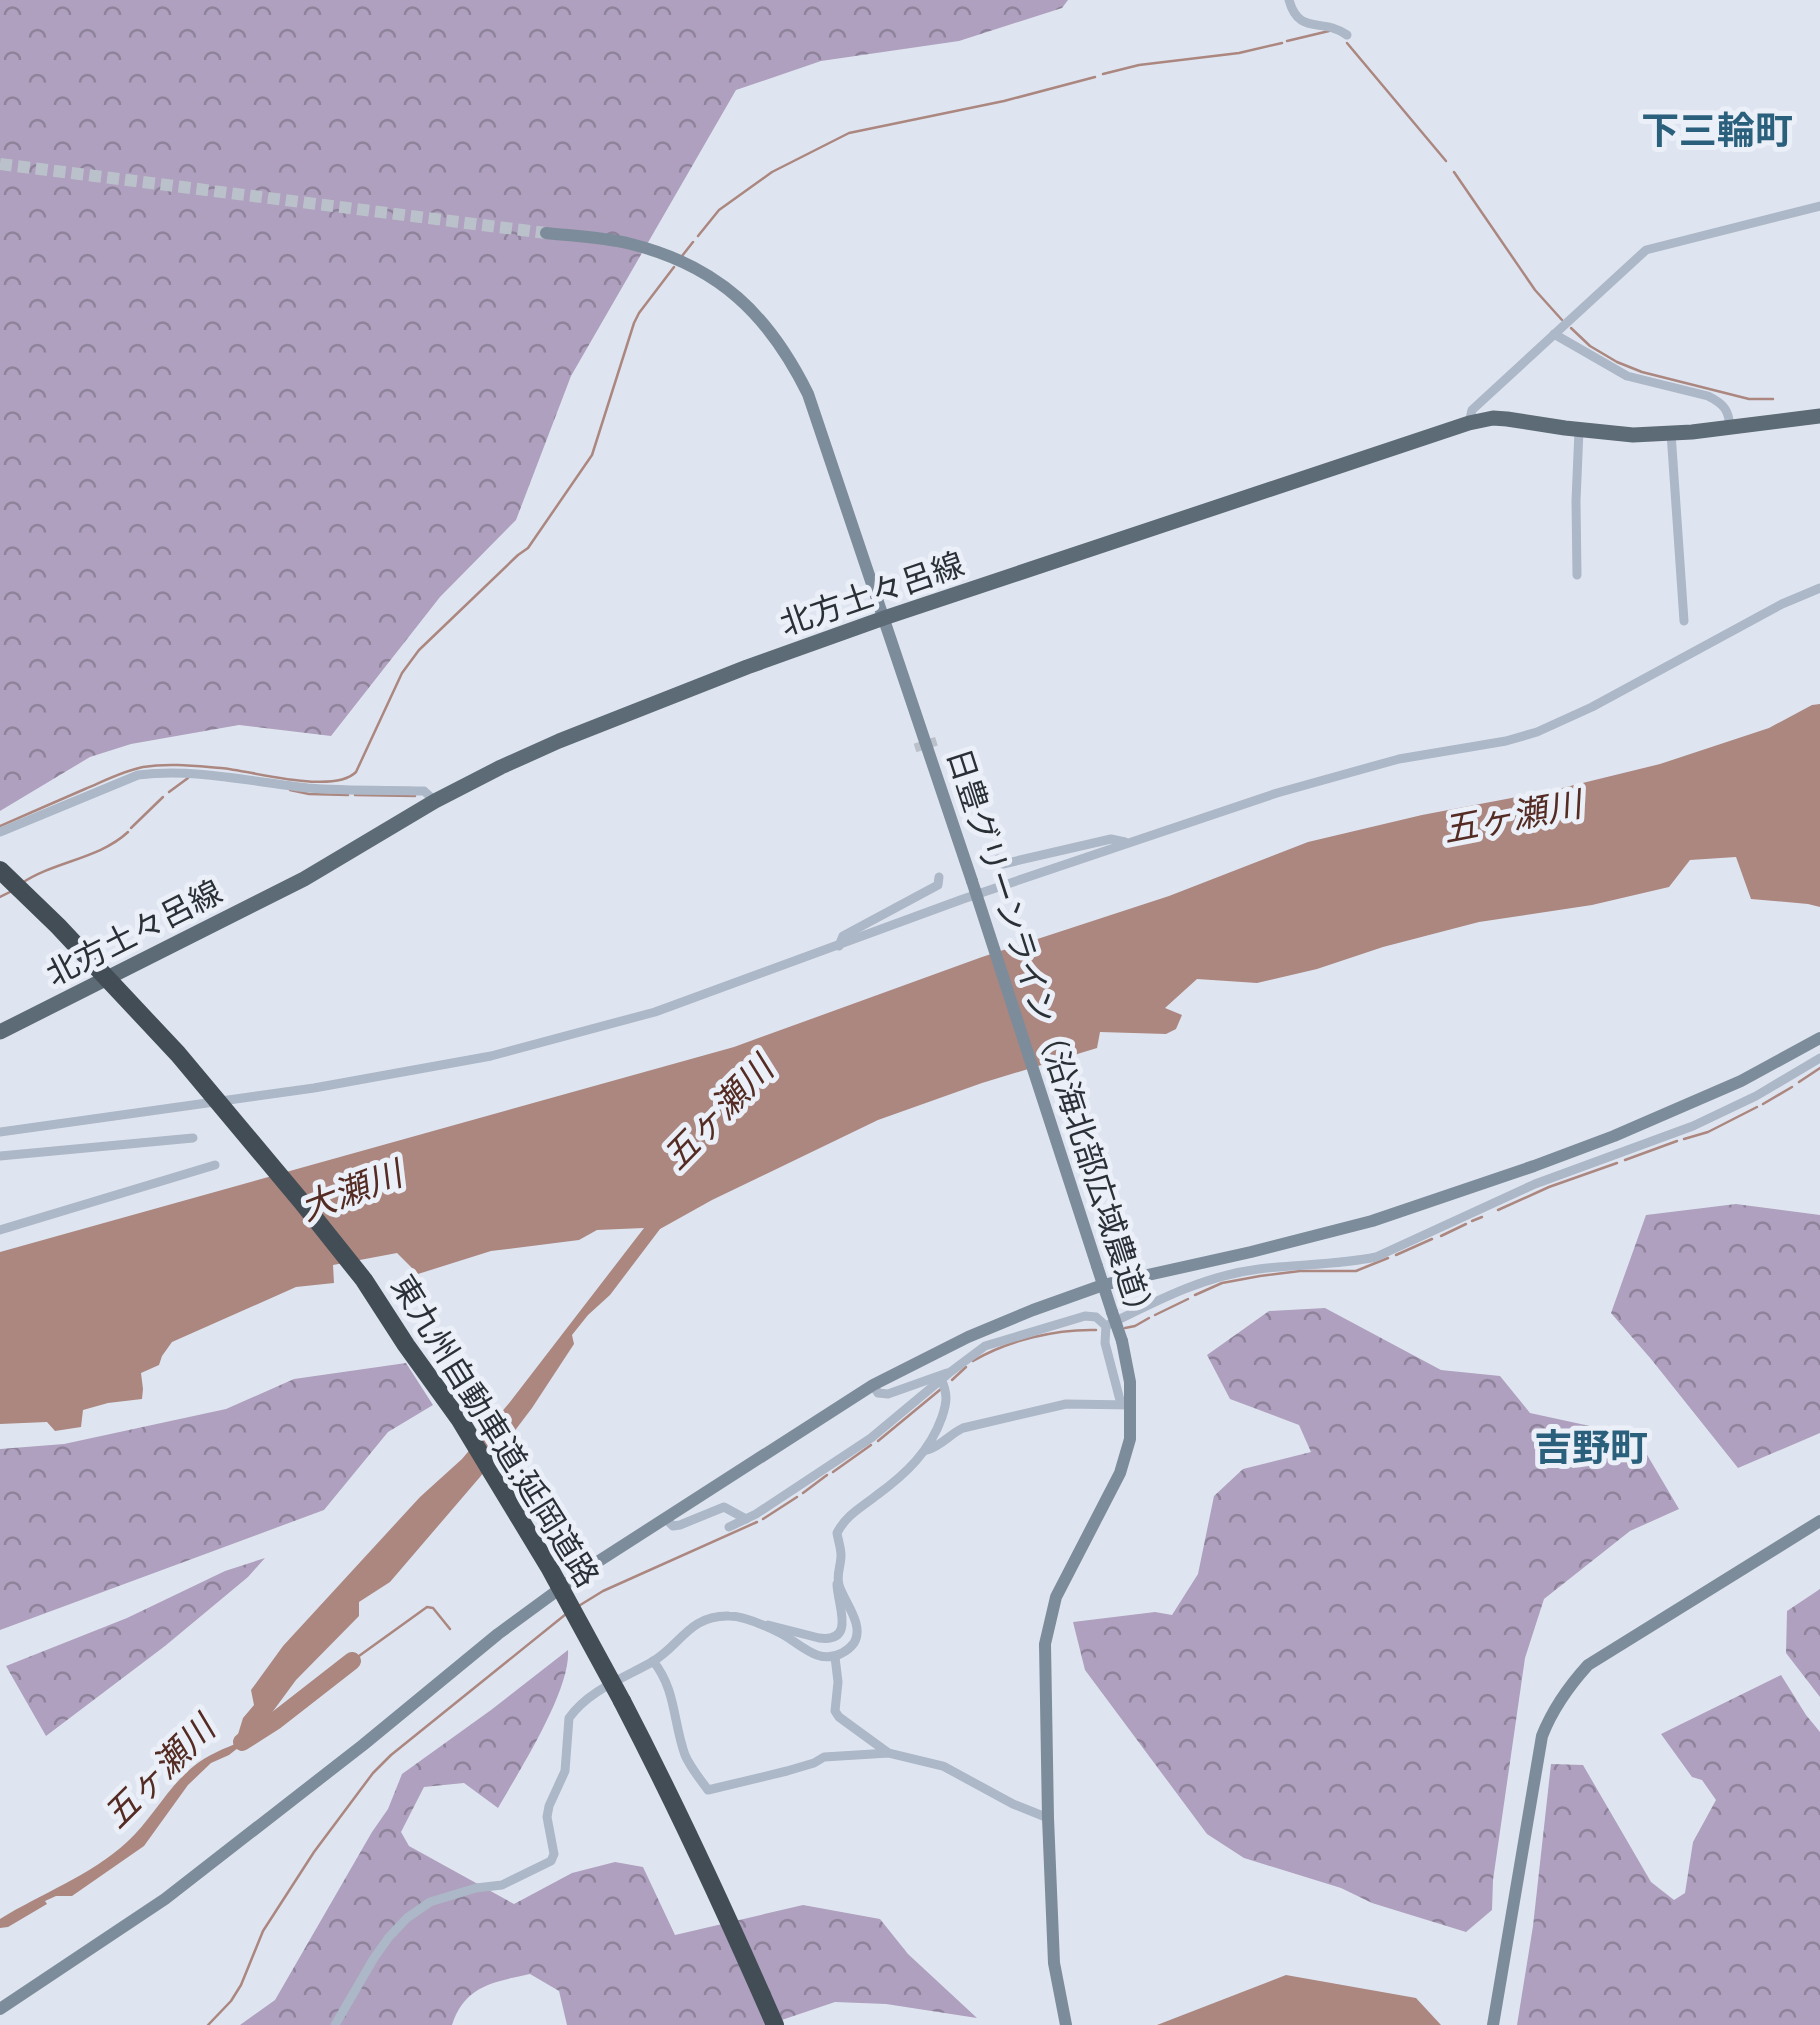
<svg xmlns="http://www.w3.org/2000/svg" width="1820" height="2025" viewBox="0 0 1820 2025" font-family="Karla,'Noto Sans JP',sans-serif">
<defs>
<pattern id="forest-crowns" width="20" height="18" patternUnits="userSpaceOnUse" patternTransform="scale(2.5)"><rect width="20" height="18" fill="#aea0be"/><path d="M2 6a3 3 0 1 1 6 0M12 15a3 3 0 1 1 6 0" fill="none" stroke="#8e839b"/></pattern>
</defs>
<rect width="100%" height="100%" fill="#dfe5f0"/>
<g fill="url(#forest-crowns)">
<path d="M0,0H1068L1062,8L959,41L821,61L736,90L571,376L516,520L440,597L331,736L239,725L131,744L90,757L0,811Z"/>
<path d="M1736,1204L1820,1215V1433L1738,1468L1651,1359L1611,1313L1646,1215Z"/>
<path d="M1325,1308L1441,1370L1500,1376L1530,1413L1636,1436L1679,1509L1630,1531L1544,1599L1525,1658L1493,1880L1492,1910L1466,1932L1372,1903L1341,1888L1244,1858L1207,1834L1085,1670L1073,1622L1155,1612L1172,1615L1198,1574L1214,1496L1243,1469L1311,1452L1299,1425L1230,1399L1207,1355L1269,1311Z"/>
<path d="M406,1363L433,1405L388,1432L324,1510L0,1630V1449L64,1444L226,1409L294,1379Z"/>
<path d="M265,1558L248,1577L165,1646L46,1736L6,1666L127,1618L225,1571Z"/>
<path d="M1820,1589V1697L1786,1653L1787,1611Z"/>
<path d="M568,1650C571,1690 519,1771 498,1808L464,1783L424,1787L401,1832L409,1846L514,1904L572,1873L615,1862L643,1867L675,1935L803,1905L880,1919L908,1954L977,2018L886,2004L835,2002L767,2025H567L559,1991L530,1974C494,1982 465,1985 452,2025H240L275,2000L372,1832L388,1809L402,1774L491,1710Z"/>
<path d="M1781,1675L1806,1715L1820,1732V2025H1517L1533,1926L1551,1764L1583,1765L1651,1882L1674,1900L1685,1893L1693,1842L1716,1800L1702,1780L1692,1777L1661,1734Z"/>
</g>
<g fill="#ab8780">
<path d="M1820,704V907L1808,904L1751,899L1736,857L1690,860L1669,887L1592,905L1479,922L1383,947L1317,969L1257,983L1197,979L1165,1008L1182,1015L1176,1029L1166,1034L1100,1032L1097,1048L982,1083L878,1120L712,1200L660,1229L610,1295L588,1315L572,1335L574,1344L532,1408L480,1477L390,1582L359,1602V1616L296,1680L268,1718L243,1744L229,1755L211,1763L188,1785L144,1846L72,1896H56L45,1901L47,1904L8,1927L0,1928V1919C42,1893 90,1876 127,1842C150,1821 165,1792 188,1771C202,1758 218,1751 235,1744L243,1718L254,1705L251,1690L283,1646L420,1497L462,1459L510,1402L644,1228L597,1230L579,1240L491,1251L418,1274L397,1253L333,1265L334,1283L296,1287L172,1342L162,1356L159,1365L141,1373L143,1389L142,1399L108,1403L83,1410L81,1427L55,1431L47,1422L0,1424V1252L734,1047L982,957L1169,896L1308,842L1422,815L1554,790L1660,764L1769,728L1812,705Z"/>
<path d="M1286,1975L1416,1998L1441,2025H1157Z"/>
</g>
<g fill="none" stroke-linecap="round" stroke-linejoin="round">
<g stroke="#ab8780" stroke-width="2.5">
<path d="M1287,41L1329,31"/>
<path d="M1347,43L1446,161"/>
<path d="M1103,74L1139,65L1239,53L1282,43"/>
<path d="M1454,172L1535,290L1562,320"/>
<path d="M698,236L719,210L772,172L849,133L1004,101L1095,77"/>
<path d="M682,256L693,242"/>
<path d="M1571,328L1590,346L1617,362L1642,372L1749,399H1773"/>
<path d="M290,790L309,794L348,795"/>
<path d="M169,792L188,778"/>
<path d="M355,795L415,796"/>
<path d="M0,826C28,814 57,801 85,789C104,781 123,771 143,767C169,763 195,766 221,768C253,771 333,795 356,772L402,673L419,650L518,555L528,548L592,455L634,323L639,313L674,267"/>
<path d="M131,828L163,797"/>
<path d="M22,883C55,861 99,859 128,832"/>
<path d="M0,897L12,891"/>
<path d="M1799,1082L1820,1068"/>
<path d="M1763,1104L1792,1087"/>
<path d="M1684,1139L1708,1132L1757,1107"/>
<path d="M1625,1160L1677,1141"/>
<path d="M1498,1210L1549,1187L1617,1163"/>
<path d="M1472,1221L1482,1217"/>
<path d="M1441,1236L1466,1224"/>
<path d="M1396,1255L1432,1239"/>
<path d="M1195,1295L1222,1283L1260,1276L1300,1271H1356L1388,1258"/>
<path d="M1155,1315L1188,1299"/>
<path d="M1125,1328L1135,1326L1149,1318"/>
<path d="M973,1361C1009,1340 1056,1329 1096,1330"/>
<path d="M952,1380L966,1367"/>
<path d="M878,1441L941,1389"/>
<path d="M833,1472L871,1445"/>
<path d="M803,1493L827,1475"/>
<path d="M763,1519L797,1497"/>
<path d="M577,1607L603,1591L757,1522"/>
<path d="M352,1661L427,1607L433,1608L450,1629"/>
<path d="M208,2025L231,2001L241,1985L263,1931L314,1852L373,1773L391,1755L566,1614"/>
</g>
<path stroke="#ab8780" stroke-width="18" d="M242,1742L275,1721L352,1661"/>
<path stroke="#bbc1cb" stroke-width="9" stroke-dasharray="9 4.5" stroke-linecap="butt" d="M915,748L937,741"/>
<path stroke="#bbc1cb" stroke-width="12" stroke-dasharray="12 6" stroke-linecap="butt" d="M0,164L546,233"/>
<g stroke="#acb7c7" stroke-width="9">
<path d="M1289,0C1299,36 1322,17 1347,35"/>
<path d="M1554,334L1627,376L1708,396C1724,404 1729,410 1730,428"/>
<path d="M1469,423L1472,410L1646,250L1820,206"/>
<path d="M1671,433L1684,621"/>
<path d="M1577,575L1576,501L1579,430"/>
<path d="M0,832L138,775C196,768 251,782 308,788C346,791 386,790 424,791L435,801"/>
<path d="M998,859L1003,864L1111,839L1125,842"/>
<path d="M839,946L843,936L938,885L939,877"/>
<path d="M0,1132L314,1088L491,1056L655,1012L963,899L1277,793L1399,759L1506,741L1537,732L1592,707L1782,604L1820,588"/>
<path d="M0,1156L193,1138"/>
<path d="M0,1230L215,1165"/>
<path d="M1106,1326L1105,1343L1121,1404"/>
<path d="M873,1385L878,1393L888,1394L947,1373"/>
<path d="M927,1450C941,1446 950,1434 963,1428L1066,1404L1131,1405"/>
<path d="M666,1519L673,1526L680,1525L724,1507L746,1519"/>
<path d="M729,1527L756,1514L871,1438L949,1373L985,1346L1085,1316L1096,1317L1106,1326C1156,1301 1203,1276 1259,1269C1298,1264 1338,1265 1376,1257L1535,1184L1693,1126L1756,1096L1820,1058"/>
<path d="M768,1625L819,1638C857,1643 837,1604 837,1584"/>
<path d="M835,1657L838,1682L835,1711L839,1717L887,1752"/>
<path d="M653,1661C676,1689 673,1722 685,1755C690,1767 700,1779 708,1790L787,1771L814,1763L824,1757L889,1753L943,1766L1013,1804L1048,1818"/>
<path d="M335,2025L374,1958L389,1937L407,1918L430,1902L476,1888L502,1885L551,1861L554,1854L547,1817L549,1806L565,1771L569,1718C589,1690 624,1678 652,1662C681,1645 689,1615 729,1616C745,1616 766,1626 780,1633C800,1643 818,1666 842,1653C846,1651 851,1647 854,1643C865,1625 844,1602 839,1585C836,1574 841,1567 841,1555C841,1548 838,1540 837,1533C846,1515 862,1507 877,1495C906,1474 930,1451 942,1417C947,1402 948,1394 941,1379"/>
</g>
<g stroke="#7d8c9b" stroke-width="12">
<path d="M546,233C574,236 603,237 631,244C719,266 769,315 808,394L972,881"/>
<path d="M1097,1266L1112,1312"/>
<path d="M0,2009L165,1899L363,1745L498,1634L588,1568L873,1385L968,1337L1033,1310L1103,1285L1251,1252L1372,1221L1534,1166L1614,1136L1741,1081L1820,1038"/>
<path d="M1066,2025L1054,1963L1048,1818L1045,1644L1056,1597L1120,1473L1130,1439V1382L1122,1341"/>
<path d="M1493,2025L1542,1736C1553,1708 1568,1687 1588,1665L1820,1521"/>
</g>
<path stroke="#5d6b76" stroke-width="15" d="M0,1032L304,879L435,801L501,767L559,741L747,667L884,618L1469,423L1493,418L1507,419L1565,428L1633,435L1692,432L1820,416"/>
<path stroke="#424d56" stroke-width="18" d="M622,1701C677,1807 727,1915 775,2025"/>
<g stroke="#7d8c9b" stroke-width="12">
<path d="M972,881L1097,1266"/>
<path d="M1112,1312L1122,1341"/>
</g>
<path stroke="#424d56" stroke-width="18" d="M0,870L58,926L178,1054L301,1201L364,1280L406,1345L460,1420L549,1567L622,1701"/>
</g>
<g text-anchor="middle" stroke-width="10" stroke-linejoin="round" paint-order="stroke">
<g font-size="32" fill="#2a3136" stroke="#ebeff8">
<text transform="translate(872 594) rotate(-19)" y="11">北方土々呂線</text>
<text transform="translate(134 933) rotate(-27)" y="11">北方土々呂線</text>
<text transform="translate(1051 1038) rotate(72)" y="11">日豊グリーンライン（沿海北部広域農道）</text>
<text transform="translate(495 1431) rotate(58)" y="11">東九州自動車道;延岡道路</text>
</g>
<g font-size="35" font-style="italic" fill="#542c23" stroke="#ebeff8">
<text transform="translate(1512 817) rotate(-11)" y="12">五ヶ瀬川</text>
<text transform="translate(718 1113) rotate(-46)" y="12">五ヶ瀬川</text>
<text transform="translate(351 1191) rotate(-21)" y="12">大瀬川</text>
<text transform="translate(159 1772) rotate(-45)" y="12">五ヶ瀬川</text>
</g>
<g font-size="38" font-weight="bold" fill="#2b607d" stroke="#ebeff8">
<text x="1717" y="144">下三輪町</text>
<text x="1591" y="1461">吉野町</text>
</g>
</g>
</svg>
